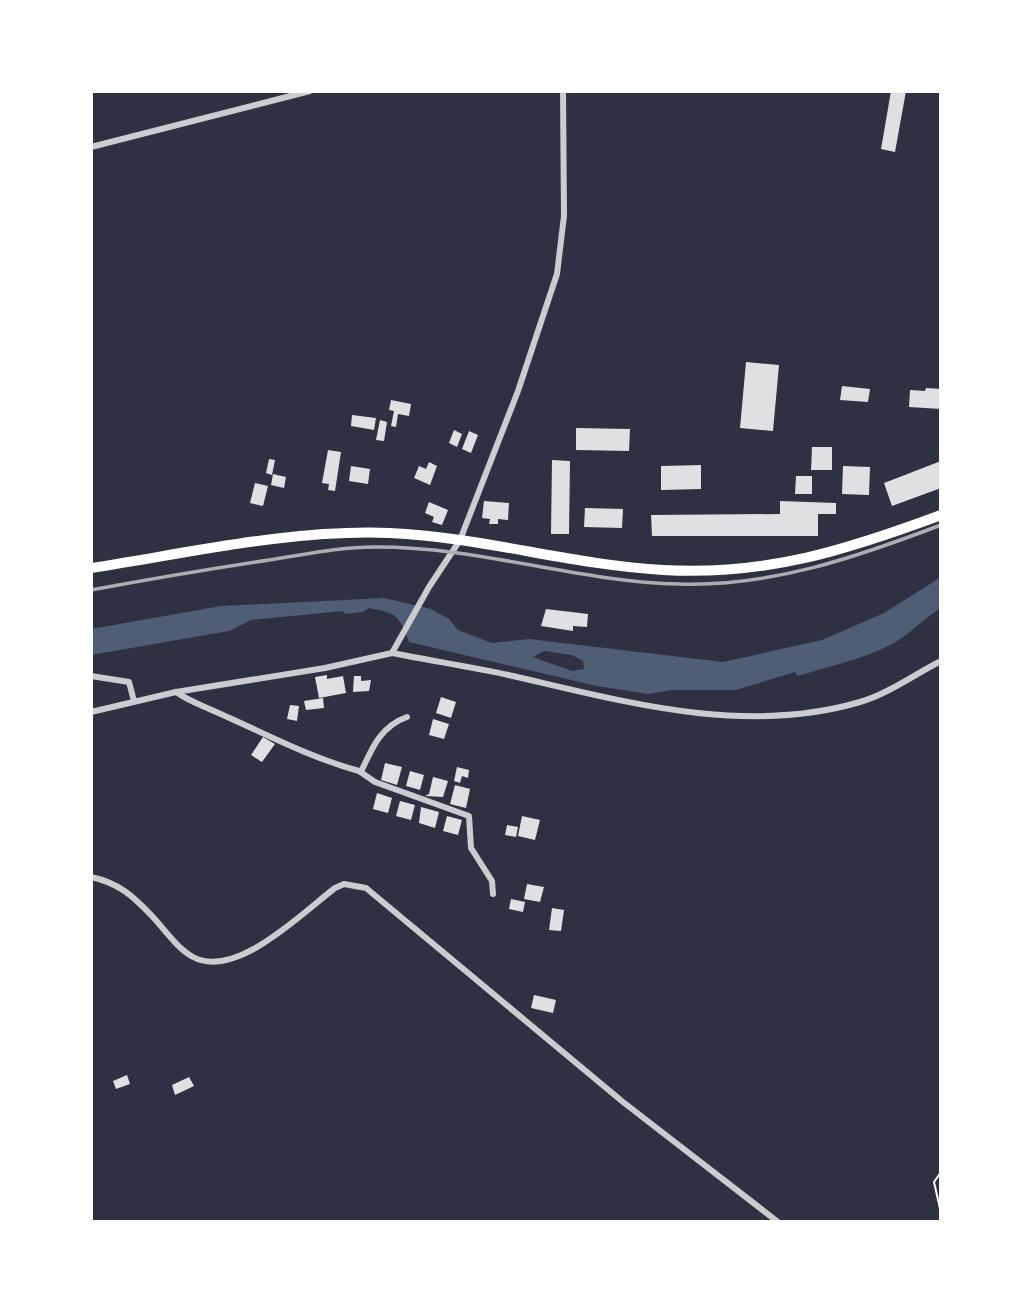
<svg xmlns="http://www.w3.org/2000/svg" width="1032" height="1313" viewBox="0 0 1032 1313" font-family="Arial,sans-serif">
<rect width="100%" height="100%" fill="#2d3142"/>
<path fill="#4f5d75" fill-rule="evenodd" d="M941,577V608C928,616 918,626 906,635C876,657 833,665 798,676L795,672L736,690H672L648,694L597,686L409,642C399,615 397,613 369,608L363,612L345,614L343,611L251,620L229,631L91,655V629L221,606L384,598L431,609L449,619L458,630L492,643L529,639L723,662L822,640L884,613ZM544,651L572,655L583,661L584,669L572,671L533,657Z"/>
<g fill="#e0e0e3">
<path d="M891,91H906L895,152L881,149Z"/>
<path d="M746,362L779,365L773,431L740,428Z"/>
<path d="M842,386L870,389L868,402L840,400Z"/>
<path d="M926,388L941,389V409L909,407L910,390L925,391Z"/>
<path d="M391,400L411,404L409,416L398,414L396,427L391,426L394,411L389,410Z"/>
<path d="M352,415L376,418L374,430L351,426Z"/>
<path d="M380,420L387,422L384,441L376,440Z"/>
<path d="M576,428L630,429L629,451L576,450Z"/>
<path d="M454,430L462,434L457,447L449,443Z"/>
<path d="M469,431L478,435L471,453L462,449Z"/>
<path d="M812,447H832V470H811Z"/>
<path d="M328,450L341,452L335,491L328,490L329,484L322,483Z"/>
<path d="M269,459L275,460L272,475L266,473Z"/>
<path d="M552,460L570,461L569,534H551Z"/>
<path d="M941,461V488L892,506L884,483Z"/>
<path d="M429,462L437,466L430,485L414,478L419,466L426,469Z"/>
<path d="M701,465V489L661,490V466Z"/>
<path d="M351,466L370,469L368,484L349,481Z"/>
<path d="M843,466L870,467L869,495L842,494Z"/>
<path d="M273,474L286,477L284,488L271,485Z"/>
<path d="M796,476H812V494H795Z"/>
<path d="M255,483L268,486L263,506L250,503Z"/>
<path d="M484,501L509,503L508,520L498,519V524H489L490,519L482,518Z"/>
<path d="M780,501L836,503V514H818V536H652L651,515L780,514Z"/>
<path d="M429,502L448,510L442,525L432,522L434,517L425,513Z"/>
<path d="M585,508L623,509L622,528L584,527Z"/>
<path d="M546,609L588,614L587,627L573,626V631L541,626Z"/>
<path d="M327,675V679L343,676L346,693L319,698L315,677Z"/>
<path d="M354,676H361V681L371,680L369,691L353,692Z"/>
<path d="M441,697L456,702L451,718L436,713Z"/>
<path d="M323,698L324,708L306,710L304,701Z"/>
<path d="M290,705L299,706L297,721L287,719Z"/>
<path d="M433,719L449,724L444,739L429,735Z"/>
<path d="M263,737L275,744L262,762L251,755Z"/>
<path d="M385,763L402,767L397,785L381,780Z"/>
<path d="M457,767L469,770L468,778L462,776L460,783L454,781Z"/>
<path d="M410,771L424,775L420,790L406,786Z"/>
<path d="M433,777L448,781L443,797L425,796L429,794Z"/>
<path d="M455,785L470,789L466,808L450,804Z"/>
<path d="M377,793L392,798L388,813L373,809Z"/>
<path d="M400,801L415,805L411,820L396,816Z"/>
<path d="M421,807L439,812L435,828L419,823Z"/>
<path d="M447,816L462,820L458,835L443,831Z"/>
<path d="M522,816L540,820L535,840L518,836Z"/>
<path d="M507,825L518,827L516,837L505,835Z"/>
<path d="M527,884L544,887L540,902L524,899Z"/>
<path d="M511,899L525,902L523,912L509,909Z"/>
<path d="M552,908L564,910L561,931L549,930Z"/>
<path d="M534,995L556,1000L553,1013L531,1008Z"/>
<path d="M127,1075L130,1084L116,1089L113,1081Z"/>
<path d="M189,1077L194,1086L175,1095L172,1085Z"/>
</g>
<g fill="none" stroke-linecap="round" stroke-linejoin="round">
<path stroke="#fff" stroke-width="2" d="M941,1172L934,1182L941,1213"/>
<g stroke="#caccd0" stroke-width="6">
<path d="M91,147L310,91"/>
<path d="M392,653C432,661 473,667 513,676C625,702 745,736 860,702C888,694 915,674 941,661"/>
<path d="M91,676L129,682L134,701"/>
<path d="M176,692C189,701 201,705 214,711C262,732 308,757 359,771L375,782L469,816L471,848L492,881L493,894"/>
<path d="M91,712L176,692L325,668L392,653L429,587L460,540L518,391L557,274L564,216L563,91"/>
<path d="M361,772C372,748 381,726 407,717"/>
<path d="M91,877C119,883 133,896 152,916C165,930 177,948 193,957C236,980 302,913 335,888L344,884L366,888L623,1102L778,1222"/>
</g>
<path stroke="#fff" stroke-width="10" d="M91,568C189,553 291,529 390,533C482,537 572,565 663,570C766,576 847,550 941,515"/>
<path stroke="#abadb3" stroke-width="3.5" d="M91,590C150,579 209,569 269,560C303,555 339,547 374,547C477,546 577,582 679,584C771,587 857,557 941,525"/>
</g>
<rect width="1032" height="1313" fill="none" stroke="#ffffff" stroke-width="186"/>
</svg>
